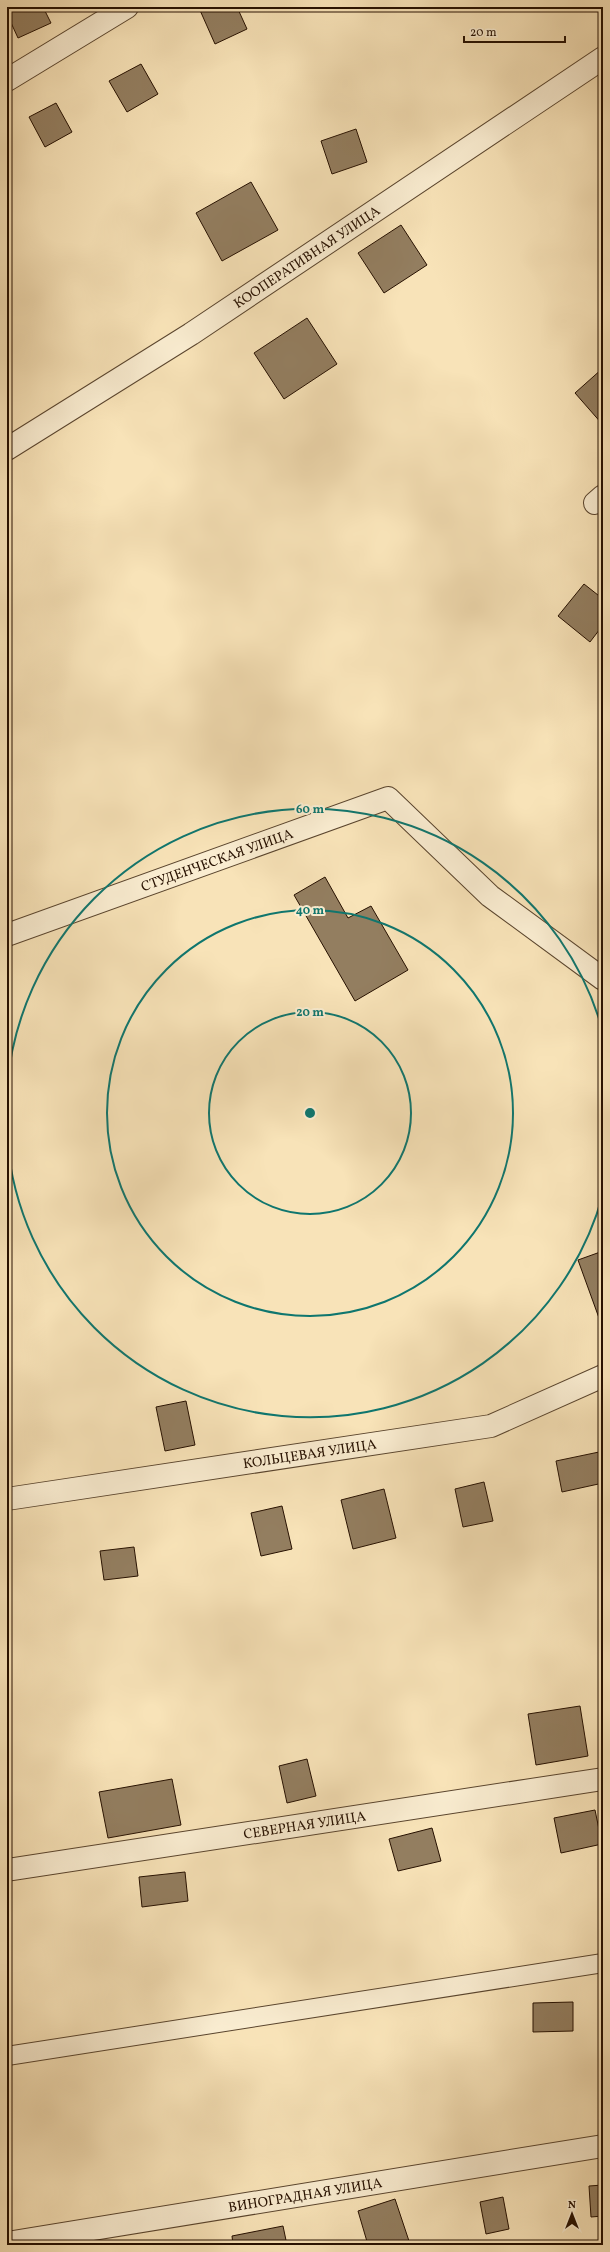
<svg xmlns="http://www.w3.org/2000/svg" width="610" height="2252" viewBox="0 0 610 2252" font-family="Vollkorn,serif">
<rect width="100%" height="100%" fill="#f8e3b8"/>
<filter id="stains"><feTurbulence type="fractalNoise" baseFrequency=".005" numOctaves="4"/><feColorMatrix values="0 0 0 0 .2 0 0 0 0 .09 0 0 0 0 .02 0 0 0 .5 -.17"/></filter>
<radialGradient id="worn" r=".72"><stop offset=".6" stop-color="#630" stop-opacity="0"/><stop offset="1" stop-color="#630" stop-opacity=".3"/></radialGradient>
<g fill="#937e60" stroke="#261000">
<path d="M7,7H43L51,23L18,38L7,14Z"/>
<path d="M201,7H237L247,29L215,44L199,8Z"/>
<path d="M141,64L158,94L127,112L109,81Z"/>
<path d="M56,103L72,132L45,147L29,117Z"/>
<path d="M356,129L367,162L332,174L321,141Z"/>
<path d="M251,182L278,230L222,261L196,213Z"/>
<path d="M401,225L427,265L384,293L358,253Z"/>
<path d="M307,318L337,364L284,399L254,353Z"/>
<path d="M603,368V425L575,393Z"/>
<path d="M584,584L603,599V625L590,642L558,616Z"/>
<path d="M325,877L348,918L371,906L408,970L355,1001L294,895Z"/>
<path d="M603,1251V1329L578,1260Z"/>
<path d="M186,1401L195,1445L165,1451L156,1407Z"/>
<path d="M599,1452L603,1471V1483L562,1492L556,1461Z"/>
<path d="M484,1482L493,1521L463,1527L455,1489Z"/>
<path d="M384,1489L396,1538L353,1549L341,1500Z"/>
<path d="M282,1506L292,1549L261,1556L251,1513Z"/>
<path d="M134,1547L138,1576L104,1580L100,1551Z"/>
<path d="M580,1706L588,1756L536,1765L528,1714Z"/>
<path d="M307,1759L316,1796L287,1803L279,1766Z"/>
<path d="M172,1779L181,1825L108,1838L99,1792Z"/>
<path d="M595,1810L602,1844L561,1853L554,1818Z"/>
<path d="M432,1828L441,1861L398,1871L389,1839Z"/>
<path d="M185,1872L188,1901L142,1907L139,1877Z"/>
<path d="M573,2002V2031L533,2032V2003Z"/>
<path d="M603,2185V2216L591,2217L589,2186Z"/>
<path d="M503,2197L509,2229L486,2234L480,2202Z"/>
<path d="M395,2199L409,2241L396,2245H368L358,2211Z"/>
<path d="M283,2226L287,2245H233L232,2236Z"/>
</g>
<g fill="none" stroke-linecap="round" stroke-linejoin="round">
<defs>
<path id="service" d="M7,2056L603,1963"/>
<g id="minor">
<path d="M7,80L127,7"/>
<path id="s1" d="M7,449L191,334L603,58"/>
<path d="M595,503L603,496"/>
<path id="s2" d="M7,935L388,798L490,896L603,979"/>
<path id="s3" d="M7,1499L491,1426L603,1376"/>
<path id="s4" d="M7,1870L603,1779"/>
<path id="s5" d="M7,2243L603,2146"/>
</g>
</defs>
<use href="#service" stroke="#5a452e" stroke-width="20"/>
<use href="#minor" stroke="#5a452e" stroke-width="24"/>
<use href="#service" stroke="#faedd1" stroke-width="18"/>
<use href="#minor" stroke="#faedd1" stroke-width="22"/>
</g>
<g fill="none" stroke="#0f766e" stroke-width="2">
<circle cx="310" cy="1113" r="101"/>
<circle cx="310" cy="1113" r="203"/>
<path d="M603 1194A304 304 0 0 1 7 1139M7 1087A304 304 0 0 1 603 1032"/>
</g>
<g text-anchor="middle" stroke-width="4" stroke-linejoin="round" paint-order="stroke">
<g font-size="14" fill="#261000" stroke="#faedd1">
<text dy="5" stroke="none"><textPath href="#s1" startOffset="356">КООПЕРАТИВНАЯ УЛИЦА</textPath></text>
<text dy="5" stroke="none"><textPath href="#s2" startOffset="223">СТУДЕНЧЕСКАЯ УЛИЦА</textPath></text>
<text dy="5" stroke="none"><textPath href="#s3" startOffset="306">КОЛЬЦЕВАЯ УЛИЦА</textPath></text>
<text dy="5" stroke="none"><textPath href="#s4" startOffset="301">СЕВЕРНАЯ УЛИЦА</textPath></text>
<text dy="5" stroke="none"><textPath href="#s5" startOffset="302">ВИНОГРАДНАЯ УЛИЦА</textPath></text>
</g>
</g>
<circle cx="310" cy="1113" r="6" fill="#0f766e" stroke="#faedd1" stroke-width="2"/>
<g font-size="12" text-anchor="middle" font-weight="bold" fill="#0f766e" stroke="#faedd1" stroke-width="4" stroke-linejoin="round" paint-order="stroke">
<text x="310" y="813">60 m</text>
<text x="310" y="914">40 m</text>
<text x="310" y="1016">20 m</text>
</g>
<rect width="610" height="2252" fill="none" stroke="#f8e3b8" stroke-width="24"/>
<rect x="8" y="8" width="594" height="2236" fill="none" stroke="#261000" stroke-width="2"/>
<rect x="12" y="12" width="586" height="2228" fill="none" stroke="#261000"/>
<g transform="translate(572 2214)" stroke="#faedd1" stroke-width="3" paint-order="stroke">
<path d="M0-3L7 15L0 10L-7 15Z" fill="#261000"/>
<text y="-6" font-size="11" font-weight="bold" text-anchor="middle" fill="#261000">N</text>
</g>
<path d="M464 36v6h101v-6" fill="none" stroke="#261000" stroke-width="2"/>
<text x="470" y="36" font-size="12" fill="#261000" stroke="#faedd1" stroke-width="3" paint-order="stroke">20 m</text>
<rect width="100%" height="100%" filter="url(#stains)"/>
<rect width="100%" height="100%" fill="url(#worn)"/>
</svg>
